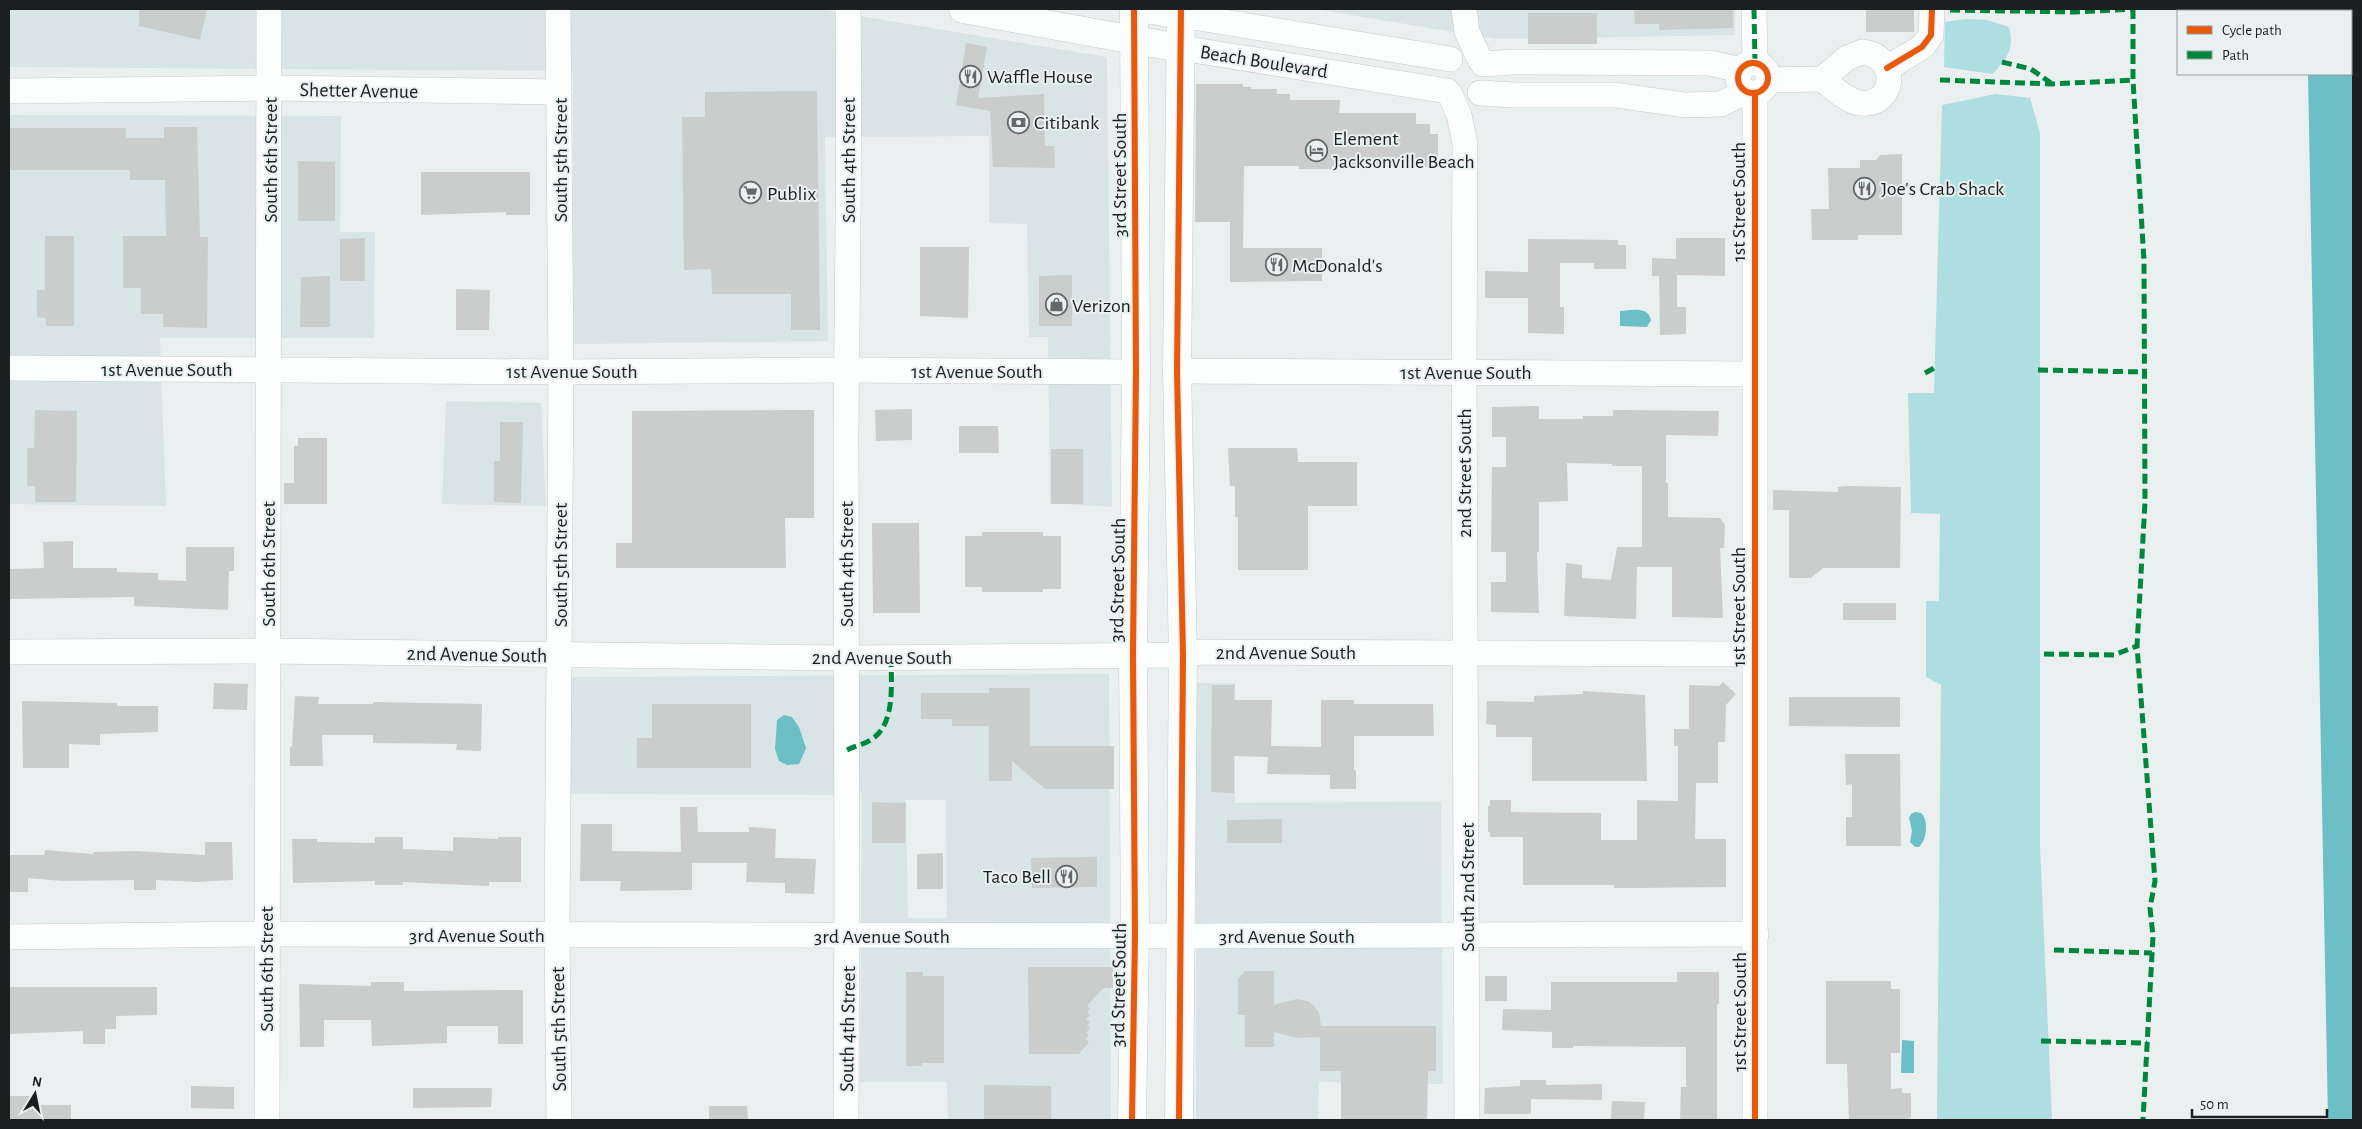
<svg xmlns="http://www.w3.org/2000/svg" width="2362" height="1129" viewBox="0 0 2362 1129" font-family="'Alegreya Sans',sans-serif">
<rect width="100%" height="100%" fill="#eaefef"/>
<g fill="#d8e4e5" fill-rule="evenodd">
<path d="M9,9H818L1107,57L1112,507L1050,503L1048,337H1029L1027,224L989,223V136L825,137L828,341L573,344V71L9,67Z"/>
<path d="M1316,9H1735V35L1495,39Z"/>
<path d="M9,115L341,116L340,232H375L374,338H160L166,506L9,504Z"/>
<path d="M446,401L541,403L546,506L442,504Z"/>
<path d="M1109,674L1111,1120H948L947,1082H860L862,793L831,795L570,794L571,677ZM906,800H946L947,918H908Z"/>
<path d="M1196,683H1235V803L1441,802L1443,1084L1319,1082L1318,1120H1196Z"/>
</g>
<g fill="#aedde2">
<path d="M1966,19L1987,20L2009,27C2015,49 2007,58 1993,74L1944,67L1945,22Z"/>
<path d="M1996,94L2030,98L2040,133V846L2052,1120H1937L1941,685L1926,677V601H1939L1940,514L1911,513L1908,393H1934L1942,105Z"/>
</g>
<g fill="#6cbec7">
<path d="M2307,9H2353V1120H2328L2308,74H2351V11H2307Z"/>
<path d="M1620,311C1632,310 1648,306 1651,320L1647,327L1620,326Z"/>
<path d="M784,715L792,717L799,727L806,748L799,764L787,765L779,761L775,749L777,720Z"/>
<path d="M1915,812L1921,813C1929,820 1927,840 1919,847H1915L1910,842L1912,831L1909,818L1911,814Z"/>
<path d="M1902,1040L1914,1041V1073H1901Z"/>
</g>
<g fill="#cbcccc">
<path d="M139,9H207L200,40L139,26Z"/>
<path d="M1634,9H1733V28L1659,30V24H1635Z"/>
<rect x="1866" y="9" width="48" height="23"/>
<rect x="1528" y="13" width="69" height="31"/>
<path d="M966,43L987,47L978,98L1044,94L1045,146H1054L1055,168L993,167L990,111L956,105Z"/>
<path d="M1196,84H1243V87H1251V89H1277V94H1290V100H1340L1339,113H1416V124H1430V134H1438V167L1332,166V169H1299V166H1244L1243,248H1322V281L1230,282V222H1195Z"/>
<path d="M817,91L820,330H791V294H712L711,269L684,270L682,117H705V92Z"/>
<path d="M164,127H197L200,237H208L207,328L163,327V314H141V288H123V236H166L165,180H130V170H9V128H126V138H164Z"/>
<path d="M1902,154V235H1858V240H1812L1811,209H1829L1828,168H1860V160H1876L1880,155Z"/>
<path d="M298,161L335,162V221H298Z"/>
<path d="M421,172H530V215H506V212L421,215Z"/>
<path d="M45,236H74V326H46V318L37,317V290H45Z"/>
<path d="M365,238V281H340V239Z"/>
<path d="M1676,238H1725V276L1677,275V307H1686V334L1660,335L1659,276H1652V258L1676,259Z"/>
<path d="M1528,239L1618,240V245H1626V269H1594V263H1560V307H1564V334L1528,333V298H1485V271L1528,272Z"/>
<path d="M920,247H969L968,318L920,316Z"/>
<path d="M1072,275V326H1039V276Z"/>
<path d="M330,276V327H300L301,277Z"/>
<path d="M456,289L490,290L489,330H456Z"/>
<path d="M1539,406V419H1583V416H1613V410L1719,411L1718,436L1666,435V483H1668V517L1720,518L1725,525L1724,548H1720L1723,618L1672,617V567H1637L1636,619L1564,616L1566,563L1582,565V578L1611,580L1617,547H1642V466H1612V464L1567,463L1568,501L1539,502V552H1537L1539,613L1491,612V582H1506V552H1491L1492,467H1506V437H1492V407Z"/>
<path d="M912,409V440L876,441L875,410Z"/>
<path d="M35,410L77,411L76,502H35V486H27V448H34Z"/>
<path d="M814,410V518H785L786,568H616V543H632V411Z"/>
<path d="M500,422H523L521,503L494,502V461H500Z"/>
<path d="M959,426H998L999,453H959Z"/>
<path d="M298,438H327V504H284V483H294V446H298Z"/>
<path d="M1228,448H1297L1298,462H1357V506H1308V570H1238V517H1235V486H1230Z"/>
<rect x="1051" y="449" width="32" height="55"/>
<path d="M1846,486L1901,487L1900,568H1823L1811,578H1789V510H1773V490L1838,492V487Z"/>
<path d="M872,523H919L920,613H873Z"/>
<path d="M982,532H1043V536H1061V589H1043V592H982V587H965V536H982Z"/>
<path d="M73,541V568H117V572L158,573V580L186,581V547H234V571H229L228,610L134,606V597L9,599V569L44,568L43,542Z"/>
<rect x="1843" y="603" width="53" height="17"/>
<path d="M1723,682L1736,694L1726,705L1725,742H1718V783H1696L1695,839H1726V887L1637,888H1614V885H1523V837H1490V832H1488V806H1490V800H1511V812L1601,813V840H1637V800L1678,801V746H1674V729H1689V685L1719,686Z"/>
<path d="M214,683L248,684L247,710L213,709Z"/>
<path d="M1212,685H1235L1234,700H1272L1271,746L1321,747V700H1354V704H1433L1434,736H1354V770H1356V789H1330V775L1267,774L1268,757L1234,756V793L1211,792Z"/>
<path d="M989,688H1030V746H1114V789H1045L1012,761V781H989V726H952V719H921V693H989Z"/>
<path d="M1583,691L1645,695L1647,781H1532V737H1496V725L1486,724L1487,701L1534,702V696L1583,694Z"/>
<path d="M295,696L319,697L318,704H373V702L482,704L481,751L456,750L457,744L373,743V735H322L323,766H290V747L292,746Z"/>
<path d="M1789,697H1900V727L1789,726Z"/>
<path d="M22,701L117,703V706H158V732L100,734V745L69,744V768H23Z"/>
<path d="M652,704H751V768H637V738H652Z"/>
<path d="M1845,754H1900L1901,846H1846V817H1852V784L1846,785Z"/>
<path d="M872,802L906,803L905,843H872Z"/>
<path d="M680,807H697L698,832H749V827L776,829L775,858L816,859L814,894L785,893V883L746,882L747,863H692V890L620,891L621,881H580L581,824H612V851L681,852Z"/>
<path d="M1282,819V843H1227V820Z"/>
<path d="M375,837H403V849L453,851V837L498,839V837H521V882H489V886L403,882V885H375V881L293,883L292,839H317V842L375,843Z"/>
<path d="M205,842H232L233,880L197,882L156,880V890H134V880L62,881L28,878V892H9V855H44L45,850L93,854V852L135,851L205,855Z"/>
<path d="M943,853V889H917V854Z"/>
<path d="M1097,857V887L1032,888L1031,858Z"/>
<path d="M1028,967H1113V988H1103L1087,1006L1090,1009L1087,1012L1090,1015L1086,1019L1090,1022L1087,1026L1090,1028L1086,1033L1089,1035L1085,1039L1089,1042L1079,1054H1029Z"/>
<path d="M1245,971H1274V1005L1297,999L1310,1002L1319,1012L1321,1026H1436V1071H1428L1427,1120H1341V1071H1320V1037L1298,1038L1274,1032V1047H1245V1015H1238V979Z"/>
<path d="M906,972H923V976H944V1063H922V1066H906Z"/>
<path d="M1677,972H1719V1004H1717V1120H1680L1681,1087H1686V1047L1573,1046V1048H1552V1032L1502,1030L1503,1009L1551,1010V982H1677Z"/>
<rect x="1485" y="976" width="22" height="25"/>
<path d="M1826,981H1891V989H1900V1053H1891V1089L1902,1088V1093H1911V1118L1899,1120H1849L1847,1064H1826Z"/>
<path d="M371,982H404V991L523,990V1044H498V1026H447V1043L372,1046L371,1020H324V1047H300L299,984L371,986Z"/>
<path d="M9,987H157V1015L116,1016V1029H105V1044H83V1031L9,1034Z"/>
<path d="M1520,1080H1546V1085L1602,1084V1100L1531,1099V1114H1484L1485,1088L1520,1086Z"/>
<path d="M984,1085L1051,1086V1120H984Z"/>
<path d="M191,1086L234,1087V1109L191,1108Z"/>
<path d="M413,1088H492L491,1107L413,1108Z"/>
<path d="M9,1096H31V1105H71V1120H9Z"/>
<path d="M1612,1101L1645,1102L1644,1120L1611,1119Z"/>
<path d="M709,1106H747L748,1120H709Z"/>
</g>
<g fill="none" stroke-linecap="round" stroke-linejoin="round">
<defs>
<g id="minor">
<path d="M558,9L561,372L557,935L559,1120"/>
<path d="M1464,9L1467,32L1480,60"/>
<path d="M1754,9L1755,63"/>
<path d="M1181,15L1450,59"/>
<path d="M1181,48L1447,91"/>
<path d="M1862,52C1901,56 1895,107 1861,103C1847,102 1833,87 1822,79L1847,58Z"/>
<circle cx="1753" cy="78" r="15"/>
<path d="M1483,64L1513,62L1710,63L1741,70"/>
<path d="M1887,68L1922,47L1931,35L1932,9"/>
<path d="M1769,80L1822,79"/>
<path d="M9,91L270,88L559,92"/>
<path d="M1480,93L1514,95H1615L1685,105L1721,104L1735,97L1743,90"/>
<path d="M1450,94L1459,115L1465,143L1464,372L1467,1120"/>
<path d="M1755,94V1120"/>
<path d="M9,368L561,372L846,370L1136,372"/>
<path d="M1177,371L1754,374"/>
<path d="M9,652L267,651L846,658L1183,655L1201,652L1754,654"/>
<path d="M9,937L266,934L1197,936L1756,934"/>
<path d="M267,1120L269,9"/>
<path d="M846,1120C848,891 846,662 846,433C847,292 850,150 848,9"/>
</g>
<g id="major">
<path d="M1146,9L1181,15"/>
<path d="M1134,40L1181,48"/>
<path d="M1132,1120L1135,935L1133,654L1136,372L1134,9"/>
<path d="M1179,1120L1183,655L1177,371L1181,9"/>
</g>
<path id="highway" d="M963,9L1134,40"/>
</defs>
<use href="#minor" stroke="#c6caca" stroke-width="26"/>
<use href="#major" stroke="#c6caca" stroke-width="29"/>
<use href="#highway" stroke="#c6caca" stroke-width="29"/>
<use href="#minor" stroke="#fcfdfd" stroke-width="25"/>
<use href="#major" stroke="#fcfdfd" stroke-width="28"/>
<use href="#highway" stroke="#fcfdfd" stroke-width="28"/>
<g stroke="#00873e" stroke-width="5" stroke-dasharray="10 5" stroke-linecap="butt">
<path d="M1754,9L1755,63"/>
<path d="M2133,9V80L2144,261L2145,502L2137,646L2155,881L2150,908L2153,936L2143,1120"/>
<path d="M1950,10L2075,12L2133,9"/>
<path d="M2002,62L2031,69L2051,83"/>
<path d="M1940,80L2052,84L2133,80"/>
<path d="M2038,370L2145,372"/>
<path d="M1925,373L1936,367"/>
<path d="M2044,654L2114,655L2137,646"/>
<path d="M847,750C855,746 865,744 872,739C896,724 891,681 891,657"/>
<path d="M2054,950L2152,953"/>
<path d="M2041,1041L2147,1043"/>
</g>
<defs>
<g id="cycleway">
<circle cx="1753" cy="78" r="15"/>
<path d="M1887,68L1922,47L1931,35L1932,9"/>
<path d="M1755,94V1120"/>
<path d="M1132,1120L1135,935L1133,654L1136,372L1134,9"/>
<path d="M1179,1120L1183,655L1177,371L1181,9"/>
</g>
</defs>
<use href="#cycleway" stroke="#e8f0f1" stroke-width="9"/>
<use href="#cycleway" stroke="#e8590c" stroke-width="6"/>
</g>
<defs>
<symbol id="restaurant-ring" viewBox="-11 -11 22 22"><circle r="9.5" fill="#e8f0f1" stroke="#646868" stroke-width="1.5"/><path d="M-5-6h1v4h1v-4h1v4h1v-4h1v5L-1.5 .5V6h-2V.5L-5-1ZM5-6V6H3V1.5H1.5Q1.5-4 5-6Z" fill="#646868"/></symbol>
<symbol id="bank-ring" viewBox="-11 -11 22 22"><circle r="9.5" fill="#e8f0f1" stroke="#646868" stroke-width="1.5"/><path d="M-6-4H6V4H-6ZM0-2.3a2.3 2.3 0 1 0 0 4.6a2.3 2.3 0 1 0 0-4.6Z" fill="#646868"/></symbol>
<symbol id="hotel-ring" viewBox="-11 -11 22 22"><circle r="9.5" fill="#e8f0f1" stroke="#646868" stroke-width="1.5"/><path d="M-6-4.5h1.5V1H6V5H4.5V3h-9V5H-6ZM-4 0a1.8 1.8 0 1 1 3.6 0ZM.5 0V-2.5h3Q6-2.5 6 0Z" fill="#646868"/></symbol>
<symbol id="supermarket-ring" viewBox="-11 -11 22 22"><circle r="9.5" fill="#e8f0f1" stroke="#646868" stroke-width="1.5"/><path d="M-6-5.5h2.5l.6 2H6L4.5 2H-2.5L-4.4-4H-6ZM-1.5 3.2a1.3 1.3 0 1 0 .1 0ZM3 3.2a1.3 1.3 0 1 0 .1 0Z" fill="#646868"/></symbol>
<symbol id="shop-ring" viewBox="-11 -11 22 22"><circle r="9.5" fill="#e8f0f1" stroke="#646868" stroke-width="1.5"/><path d="M-5-2.5h2.3a2.7 3.5 0 0 1 5.4 0H5L5.5 6h-11ZM-1.5-2.5h3a1.5 2.3 0 0 0-3 0Z" fill="#646868"/></symbol>
</defs>
<g fill-rule="evenodd">
<use href="#restaurant-ring" x="958" y="64" width="25" height="25"/>
<use href="#bank-ring" x="1006" y="110" width="25" height="25"/>
<use href="#hotel-ring" x="1304" y="138" width="25" height="25"/>
<use href="#restaurant-ring" x="1852" y="176" width="25" height="25"/>
<use href="#supermarket-ring" x="738" y="180" width="25" height="25"/>
<use href="#restaurant-ring" x="1264" y="252" width="25" height="25"/>
<use href="#shop-ring" x="1044" y="292" width="25" height="25"/>
<use href="#restaurant-ring" x="1054" y="864" width="25" height="25"/>
</g>
<g text-anchor="middle" stroke-width="4" stroke-linejoin="round" paint-order="stroke">
<g font-size="20" fill="#1c1f1f" stroke="#e8f0f1">
<text transform="translate(1264 61) rotate(9)" y="7">Beach Boulevard</text>
<text transform="translate(359 90) rotate(1)" y="7">Shetter Avenue</text>
<text transform="translate(270 160) rotate(-90)" y="7">South 6th Street</text>
<text transform="translate(560 160) rotate(-90)" y="7">South 5th Street</text>
<text transform="translate(848 160) rotate(-90)" y="7">South 4th Street</text>
<text transform="translate(1119 175) rotate(-90)" y="7">3rd Street South</text>
<text transform="translate(1738 202) rotate(-90)" y="7">1st Street South</text>
<text x="167" y="376">1st Avenue South</text>
<text x="572" y="378">1st Avenue South</text>
<text x="977" y="378">1st Avenue South</text>
<text x="1466" y="379">1st Avenue South</text>
<text transform="translate(1464 473) rotate(-90)" y="7">2nd Street South</text>
<text transform="translate(268 564) rotate(-90)" y="7">South 6th Street</text>
<text transform="translate(846 564) rotate(-90)" y="7">South 4th Street</text>
<text transform="translate(560 565) rotate(-90)" y="7">South 5th Street</text>
<text transform="translate(1117 580) rotate(-89)" y="7">3rd Street South</text>
<text transform="translate(1738 607) rotate(-90)" y="7">1st Street South</text>
<text x="1286" y="659">2nd Avenue South</text>
<text transform="translate(477 654) rotate(1)" y="7">2nd Avenue South</text>
<text x="882" y="664">2nd Avenue South</text>
<text transform="translate(1467 887) rotate(-90)" y="7">South 2nd Street</text>
<text x="477" y="942">3rd Avenue South</text>
<text x="882" y="943">3rd Avenue South</text>
<text x="1287" y="943">3rd Avenue South</text>
<text transform="translate(266 969) rotate(-90)" y="7">South 6th Street</text>
<text transform="translate(1118 985) rotate(-89)" y="7">3rd Street South</text>
<text transform="translate(1739 1012) rotate(-90)" y="7">1st Street South</text>
<text transform="translate(558 1029) rotate(-91)" y="7">South 5th Street</text>
<text transform="translate(847 1029) rotate(-89)" y="7">South 4th Street</text>
</g>
<g font-size="20" fill="#1c1f1f" stroke="#e8f0f1" text-anchor="start">
<text x="987" y="83">Waffle House</text>
<text x="1034" y="129">Citibank</text>
<text x="1333" y="145">Element<tspan x="1333" dy="23">Jacksonville Beach</tspan></text>
<text x="1881" y="195">Joe's Crab Shack</text>
<text x="767" y="200">Publix</text>
<text x="1292" y="272">McDonald's</text>
<text x="1072" y="312">Verizon</text>
<text x="1051" y="883" text-anchor="end">Taco Bell</text>
</g>
</g>
<rect width="2362" height="1129" fill="none" stroke="#1c1f1f" stroke-width="20"/>
<rect x="2177" y="10" width="175" height="65" fill="#e8f0f1" stroke="#969c9d"/>
<rect x="2187" y="26" width="25" height="8" fill="#e8590c" stroke="#969c9d"/>
<text x="2222" y="35" font-size="15" fill="#1c1f1f">Cycle path</text>
<rect x="2187" y="51" width="25" height="8" fill="#00873e" stroke="#969c9d"/>
<text x="2222" y="60" font-size="15" fill="#1c1f1f">Path</text>
<g transform="translate(35 1094) rotate(10)" stroke="#e8f0f1" stroke-width="4" paint-order="stroke">
<path d="M0-4L9 19L0 12L-9 19Z" fill="#1c1f1f"/>
<text y="-8" font-size="14" font-weight="bold" text-anchor="middle" fill="#1c1f1f">N</text>
</g>
<path d="M2192 1109v8h135v-8" fill="none" stroke="#1c1f1f" stroke-width="2.5"/>
<text x="2200" y="1109" font-size="15" fill="#1c1f1f" stroke="#e8f0f1" stroke-width="4" paint-order="stroke">50 m</text>
</svg>
